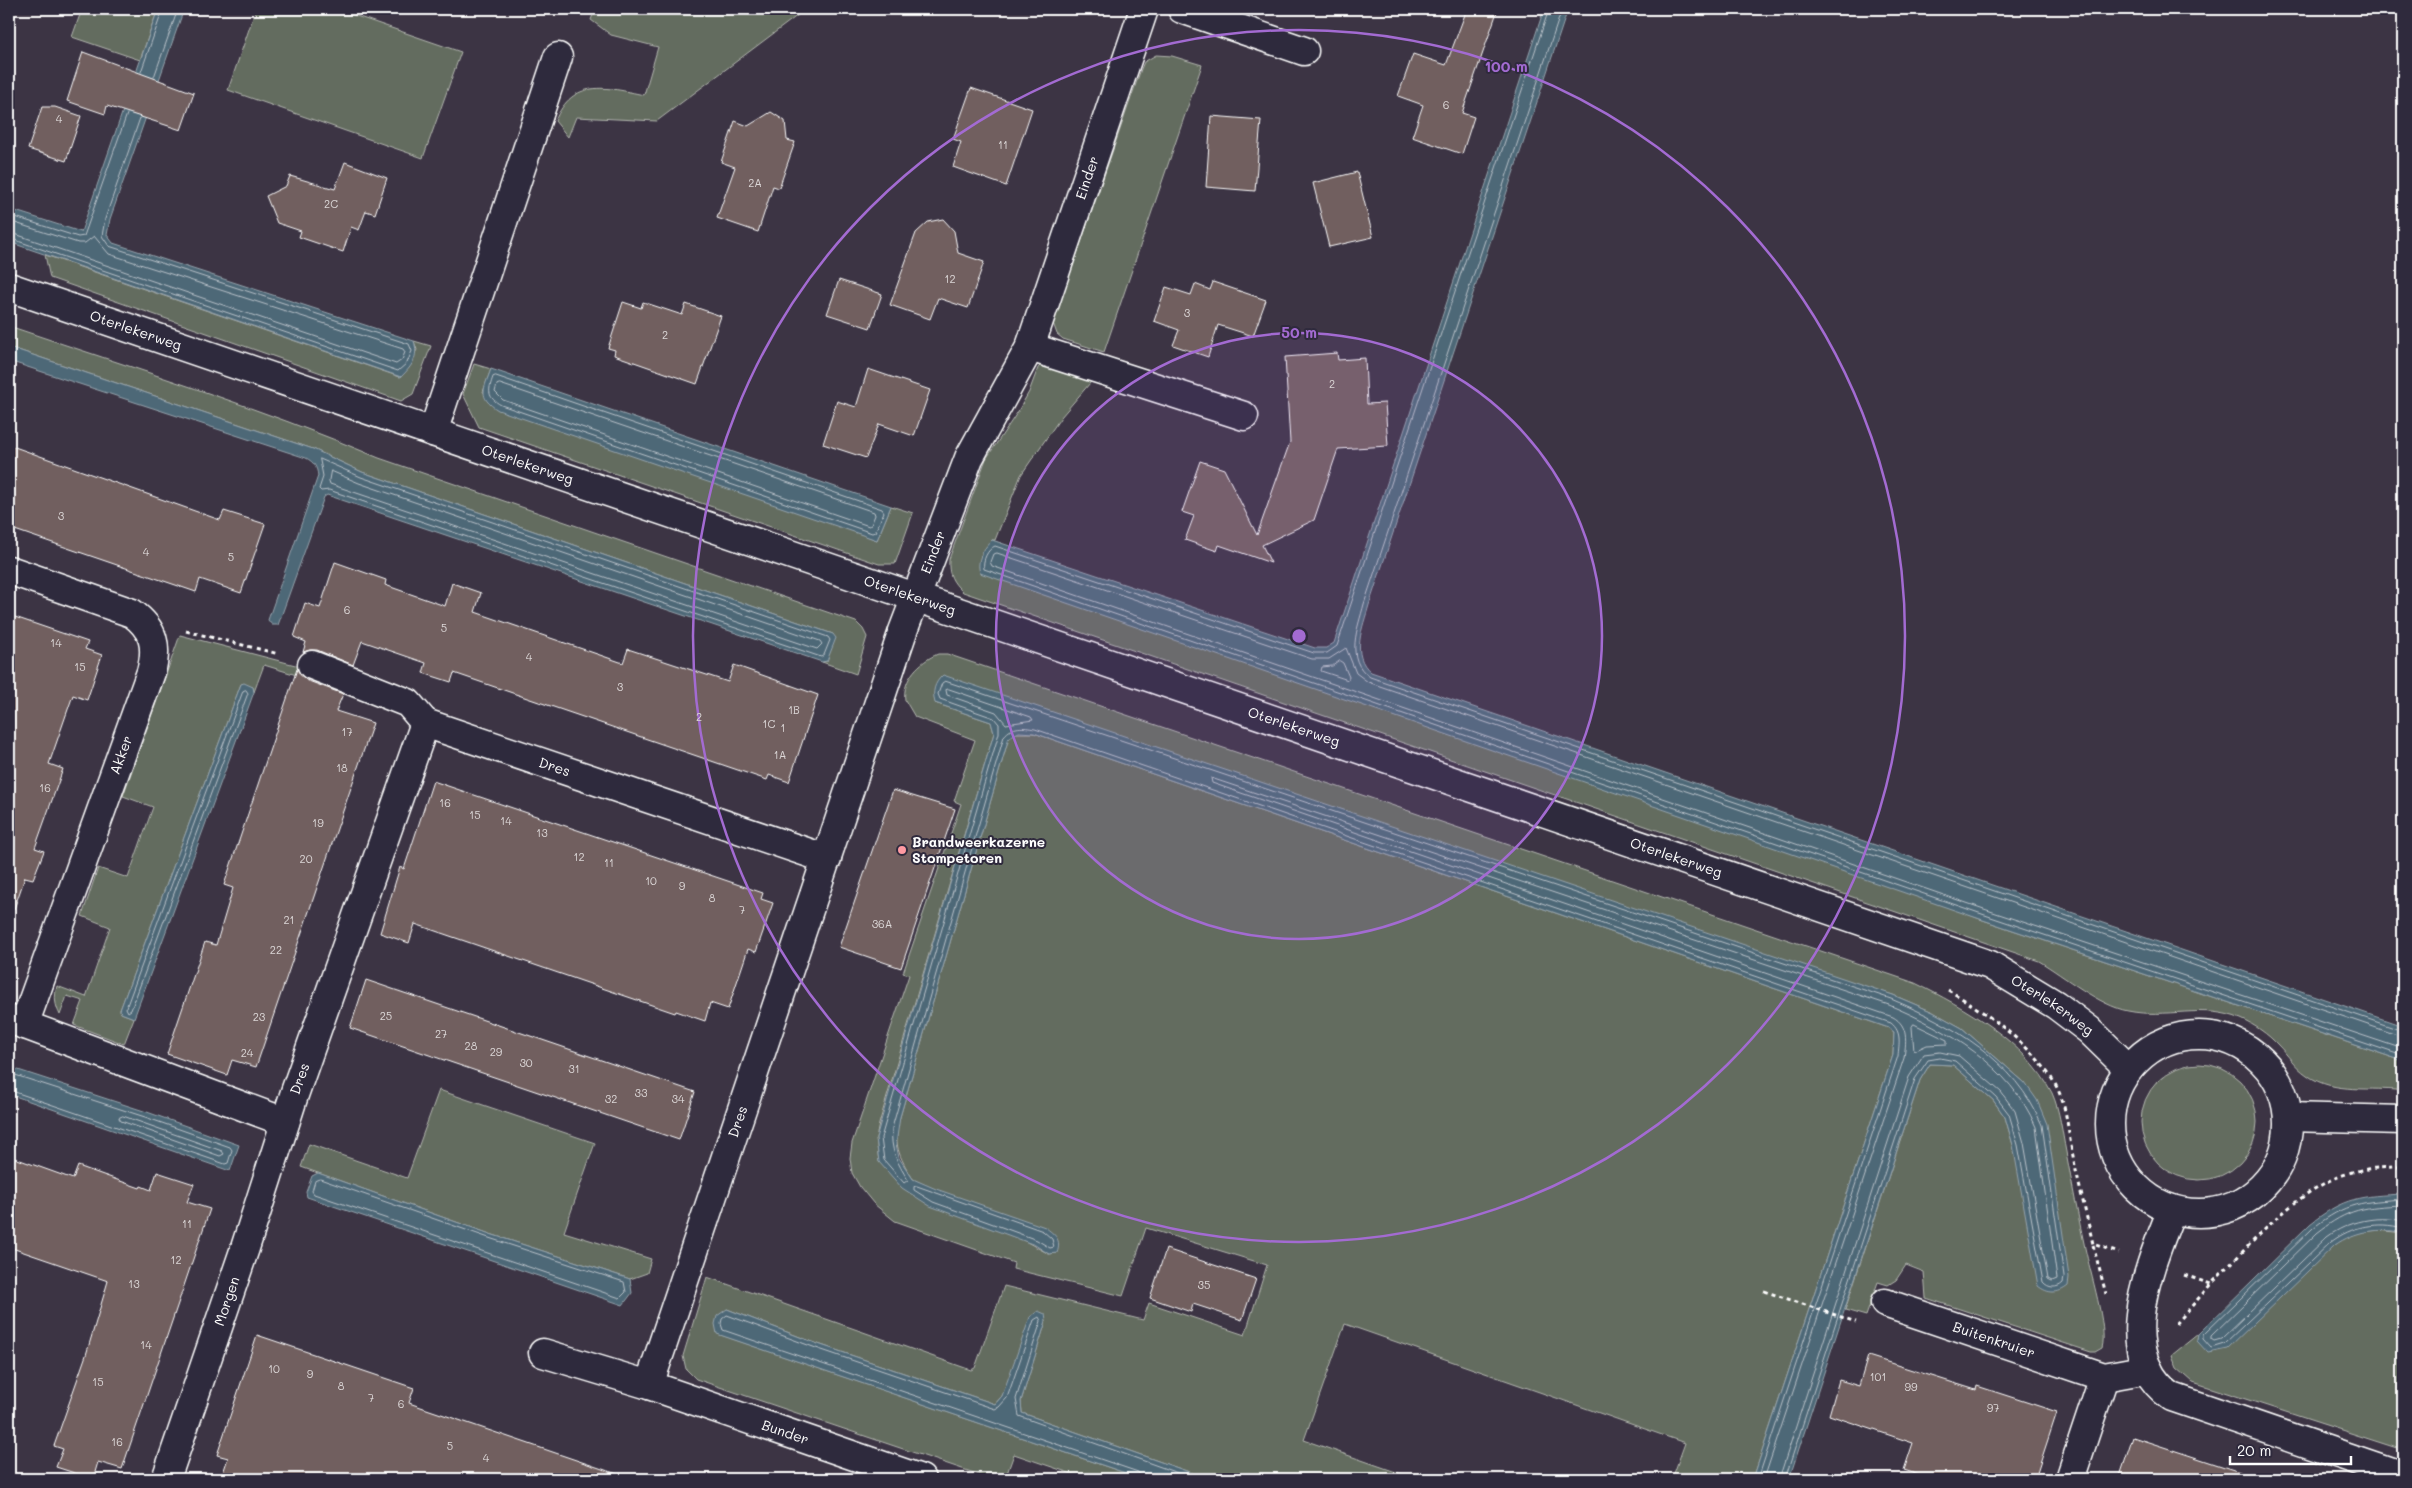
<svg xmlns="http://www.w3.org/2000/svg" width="2412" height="1488" viewBox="0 0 2412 1488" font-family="Mali,sans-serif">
<rect width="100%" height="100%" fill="#3c3444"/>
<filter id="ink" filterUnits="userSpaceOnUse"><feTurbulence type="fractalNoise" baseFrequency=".02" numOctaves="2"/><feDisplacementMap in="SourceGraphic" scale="10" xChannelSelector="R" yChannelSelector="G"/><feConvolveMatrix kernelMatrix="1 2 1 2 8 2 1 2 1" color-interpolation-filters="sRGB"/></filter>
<g filter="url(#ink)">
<g fill="#646c5f" stroke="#b2b6af">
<path d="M82,9H158L140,60L72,37Z"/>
<path d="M256,9H336L461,52L423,158L228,90Z"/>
<path d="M595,9H674L687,13L689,9H806L657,121L576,117L568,137L555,121C573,78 606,87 644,95L658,47L611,35L591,20Z"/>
<path d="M1156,55L1172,56L1202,65L1104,352L1063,339L1057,334L1053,323L1141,69L1144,62Z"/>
<path d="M45,255L400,377L417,350L414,341L431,346L413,394L401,401L50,278Z"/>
<path d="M9,326C133,368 259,407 379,458L856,622L863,629L867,637L856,674L822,662L827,661L833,634L362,472L313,449L9,347Z"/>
<path d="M1043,363L1096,376L1061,417L1021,475L995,540H992L1980,919L2403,1061V1091C2372,1086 2334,1095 2307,1075C2295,1067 2288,1055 2278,1045C2268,1034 2255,1025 2241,1019C2204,1003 2166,1019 2128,1011C2100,1006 2064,976 2039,961L963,592C952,582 948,574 949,559L986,459L1017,413L1029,392L1038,368Z"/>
<path d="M474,364L491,369L483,392L877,540L891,506L913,513L895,564H879L479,427L463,394Z"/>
<path d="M180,635L303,667L300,676L264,665L254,692L253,687L241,684L120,1010L121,1013L134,1018L124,1044L74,1025L83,1001L67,996L60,1015C55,1005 54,997 57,986L86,997L110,927L82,916L98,868L128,878L153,807L123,796Z"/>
<path d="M938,654H947L1915,983C1964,1007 2026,1042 2052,1093C2060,1111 2062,1132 2066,1152C2072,1184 2078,1216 2085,1248C2090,1272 2108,1328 2102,1348L2095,1352H2091L1926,1298L1924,1272L1906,1265L1896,1280L1888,1285L1878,1282L1866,1316L1845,1310L1920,1080L1930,1064L1953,1065L1993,1100L2005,1117L2013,1145L2025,1083L1962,1028L1933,1012L1893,995L935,703L991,722L994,733L879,1124L876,1138L879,1162L1049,1254L1057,1253L913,1179C898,1155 893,1145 900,1117L1009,737L1014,733H1034L1889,1028L1894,1032L1893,1055L1753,1479H1672L1685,1443L1345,1324L1304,1440L1416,1479H1209L1022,1413L1021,1401L1046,1321L1002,1396L995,1404L818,1344L727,1309L718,1334L1143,1479H1087L1014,1454L1005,1479H992L696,1379L686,1369L683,1356L707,1277L971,1370L975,1368L1004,1286L1143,1320L1149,1303L1245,1335L1267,1265L1146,1228L1123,1296L1013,1269L1014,1263L895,1221L874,1204L860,1187L852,1173L850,1158L852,1143L909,975L903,973L961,804L954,801L975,740L915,717L905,700C902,679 920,661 938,654Z"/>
<circle cx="2199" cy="1122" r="58"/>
<path d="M439,1090L595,1143L564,1232L651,1259L647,1273L630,1279L490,1234L301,1167L309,1144L407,1178Z"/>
<path d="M2378,1230L2403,1233V1450L2193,1382L2177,1368L2172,1355L2198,1334L2197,1341L2346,1237L2361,1232Z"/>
</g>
<g fill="#4e6777" stroke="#95a4ad">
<path d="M158,9H184L110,219L107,235L113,243L414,341C419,357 412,366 401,377L9,242V209L81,232Z"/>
<path d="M1544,9H1568L1369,605C1363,627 1350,655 1371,672L2403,1026V1061L1980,919L980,573C976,560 983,549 992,540L1315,648H1326L1334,643Z"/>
<path d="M9,347L313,449L362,472L833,634L836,638L827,661L822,662L327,495L324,497L278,625H272L268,620L318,476C317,467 314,462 306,458L9,361Z"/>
<path d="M491,369L891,506L877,540L498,410C477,397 484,389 491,369Z"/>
<path d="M943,675L1893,995L1933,1012L1962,1028L2025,1083L2037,1100L2047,1124L2069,1277L2068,1286C2058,1294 2048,1294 2038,1286L2013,1145L2005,1117L1993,1100L1953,1065L1930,1064L1920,1080L1789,1479H1753L1893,1055L1894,1032L1889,1028L1034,733L1019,732L1009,737L900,1117L896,1144L899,1158L913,1179L936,1189L1045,1227C1055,1235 1062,1239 1057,1253L1049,1254L1035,1245L930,1206L902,1188L879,1162L876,1138L994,733L991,722L935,703C932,692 934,683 943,675Z"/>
<path d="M244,683L253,687L254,692L134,1018L121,1013L120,1010L241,684Z"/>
<path d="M9,1067L147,1112L239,1145L230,1171L9,1094Z"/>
<path d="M318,1173L490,1234L630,1279L632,1293L623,1305L307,1197L306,1192L312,1176Z"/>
<path d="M2403,1194V1233C2379,1227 2355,1231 2335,1245L2227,1349L2208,1353L2197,1341L2198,1334L2310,1224C2344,1197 2361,1196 2403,1194Z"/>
<path d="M727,1309L818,1344L995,1404L1002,1396L1030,1317L1038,1311L1045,1314L1046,1321L1021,1401L1022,1413L1209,1479H1143L717,1334L715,1324L717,1316Z"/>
</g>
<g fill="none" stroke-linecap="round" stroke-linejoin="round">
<g stroke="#b8c2c9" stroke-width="1">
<path d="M1549,9L1337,646L1327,653H1314L995,546C988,549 982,560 984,569L1982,914L2403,1056"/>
<path d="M1562,9L1364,604C1358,628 1344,659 1370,677L2403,1031"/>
<path d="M141,72L163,9"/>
<path d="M154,77L178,9"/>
<path d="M9,215L78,237L84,236L127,114"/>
<path d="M9,221L78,243H85L94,236L109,254L403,349L405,352L402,360L396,364L9,232"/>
<path d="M9,238L398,371L407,363L412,351L409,344L109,246L102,236L105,219L140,118"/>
<path d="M496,376L882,509L884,512L875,532L872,533L501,405C487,397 488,391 493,377Z"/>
<path d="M500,384L874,512L875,515L871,525L869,526L503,400L495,392L497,385Z"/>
<path d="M320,459L361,477L828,637L830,640L824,655L821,657L329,490L321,491L319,489L323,477Z"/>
<path d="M331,471L359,483L820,641L822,644L817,649L330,484L329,481Z"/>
<path d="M1340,661L1343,663L1349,677L1348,680L1321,671L1322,667L1332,666Z"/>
<path d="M949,689L1031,717L1033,720L1006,724L996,712L947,695L946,690Z"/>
<path d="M246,690L248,693L131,1010L128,1012L126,1008L243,691Z"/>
<path d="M1914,1024L1947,1040V1044L1927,1045L1914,1051L1912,1027Z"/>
<path d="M2403,1037L1368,682L1356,673L1346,648L1329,659H1312L997,553L993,554L990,562L992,566L1984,909L2403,1049"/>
<path d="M9,1073L145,1117L230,1147L232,1150L228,1163L225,1164L9,1090"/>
<path d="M123,1116L222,1151L224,1154L220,1156L121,1121L119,1118Z"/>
<path d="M320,1179L489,1238L624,1282L626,1292L620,1298L314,1194L312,1191L315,1181Z"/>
<path d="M917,1186L1043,1231L1052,1239L1054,1247L1050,1248L1037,1240L933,1202L914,1190V1187Z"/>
<path d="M2403,1199C2362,1202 2347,1202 2313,1228L2203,1335V1339L2211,1348L2224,1344L2331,1242C2352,1226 2377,1221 2403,1228"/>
<path d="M2403,1205C2364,1207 2349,1208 2317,1233L2211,1336V1339L2214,1341L2221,1339L2327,1237C2349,1221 2376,1215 2403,1221"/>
<path d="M1142,1479L1138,1472L723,1330L721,1324L722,1319L727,1315L816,1348L995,1409L999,1407L1007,1398L1034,1320L1039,1317L1041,1321L1016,1399L1019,1416L1194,1479"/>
<path d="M1758,1479L1898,1056C1899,1043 1902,1032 1891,1023L1035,729C1023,727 1013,725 1004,736L892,1128C890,1150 897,1162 908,1180L904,1183L884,1160L881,1138L999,733V724L994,718L940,699L938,694L942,683L945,681L1891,999C1953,1025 2015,1060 2042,1125L2064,1277L2063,1283C2057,1289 2048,1288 2043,1282L2018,1145L2009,1114L1996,1097L1955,1061L1940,1058L1928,1060L1915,1079L1785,1479"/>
<path d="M1764,1479L1904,1058C1906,1042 1909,1026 1893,1017L1212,783L1211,778L1889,1005C1948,1030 2010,1065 2036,1127L2057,1279L2052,1281L2048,1279L2024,1143L2015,1111L2001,1092L1959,1056L1940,1052L1924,1054L1909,1077L1779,1479"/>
</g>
</g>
<g fill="#715e5e" stroke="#fff">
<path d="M1467,9H1498L1462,113L1474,117L1462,154L1412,137L1423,105L1398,96L1413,54L1446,65Z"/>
<path d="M83,52L194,93L181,130L107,106L105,114L67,101Z"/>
<path d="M971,88L1032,109L1006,186L953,167L961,142L953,139Z"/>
<path d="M42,107H55L81,116L66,161L28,149Z"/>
<path d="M771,112L785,121L787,140L795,142L779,188L773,186L758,232L717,218L735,167L721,162L735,121L748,126Z"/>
<path d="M1211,116L1261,120L1255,191L1206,187Z"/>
<path d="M345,162L387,178L375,214L366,211L359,230L351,227L343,252L299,237L301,231L277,223L266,196L286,186L290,176L335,189Z"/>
<path d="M1357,172L1373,237L1329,247L1313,183Z"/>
<path d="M943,219L954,231L958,253L984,262L968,308L938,298L930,319L890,305L916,233L928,222Z"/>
<path d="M839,280L882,294L870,328L827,314Z"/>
<path d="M1213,282L1266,300L1253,336L1218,325L1208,357L1173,345L1179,330L1154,321L1166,287L1191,295L1195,284L1210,290Z"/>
<path d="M623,302L641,308L643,302L682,315L686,304L721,316L697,384L614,355L615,350L608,348Z"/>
<path d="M1337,353L1338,360L1365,358L1367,404L1385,403L1388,446L1338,449L1314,520L1262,545L1271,563L1219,545L1217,551L1185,540L1194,516L1182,512L1200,461L1224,469L1257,535L1290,442L1285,357Z"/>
<path d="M868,369L930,390L914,436L879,424L866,458L823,444L837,401L856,407Z"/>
<path d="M9,445L220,520L224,511L265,524L241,593L200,579L196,592L9,528Z"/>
<path d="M335,562L386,580L385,585L445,606L452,583L481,593L475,612L623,663L628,649L728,682L734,665L818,695L789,782L769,775L767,780L454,673L451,682L423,673L426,663L362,641L353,665L317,650H310L303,652L306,642L294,637L305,603L320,608Z"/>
<path d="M9,615L88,642L85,649L102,655L87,700L73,695L49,764L63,769L35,848L44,851L33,879L25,877L14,909L9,908Z"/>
<path d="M297,669L306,680L343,694L336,711L373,723L256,1067L232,1060L227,1075L167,1054L205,942L216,945L233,888L224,885Z"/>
<path d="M433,781L763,893L761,899L773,903L756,952L748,949L728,1009L710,1003L705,1021L676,1011L675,1013L415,924L409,943L380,933L400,867L404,869Z"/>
<path d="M893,790L955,809L901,968L839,947Z"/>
<path d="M366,980L695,1092L679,1140L350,1028Z"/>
<path d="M9,1156L73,1179L78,1166L140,1188L141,1186L151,1190L157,1172L194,1184L187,1202L210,1209L122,1469L98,1462L93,1479L56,1467L63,1449L54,1446L86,1355L108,1281L9,1247Z"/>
<path d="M1166,1249L1256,1279L1242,1320L1193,1304L1191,1312L1150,1298Z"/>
<path d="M257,1335L414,1388L409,1403L617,1474L616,1479H221L228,1458L217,1455Z"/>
<path d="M1868,1356L1976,1390L1977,1386L2057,1412L2035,1479H1931L1904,1470L1913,1443L1829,1415L1839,1380L1859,1386Z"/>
<path d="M2133,1437L2243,1473L2242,1479H2119Z"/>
</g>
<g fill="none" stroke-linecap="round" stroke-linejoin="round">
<defs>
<g id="minor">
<path d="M1182,9L1304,51"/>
<path id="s1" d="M9,287L1990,965L2056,1005L2089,1030L2129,1069"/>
<path d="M1030,347L1244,416"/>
<path d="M433,432L558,57"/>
<path d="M9,570L132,613C154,629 158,646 151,672L24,1025"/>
<path d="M312,665L408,703L425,723"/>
<path d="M9,1019L285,1122"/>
<circle cx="2199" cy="1124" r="89"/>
<path d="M2288,1117L2403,1120"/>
<path d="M2172,1209C2151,1264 2110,1354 2172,1397L2403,1476"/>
<path id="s2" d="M1885,1303L2104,1377L2148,1369"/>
<path id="s3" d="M543,1353L649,1385L921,1479"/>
<path id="s4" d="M649,1385L903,631L969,458L1030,347L1144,9"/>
<path id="s5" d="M166,1479L245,1248L295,1092L425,723L827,859"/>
<path d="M2070,1479L2104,1377"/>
</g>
</defs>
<use href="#minor" stroke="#fff" stroke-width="31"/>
<g stroke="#fff" stroke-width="3" stroke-dasharray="4 4" stroke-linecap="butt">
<path d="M186,631L279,654"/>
<path d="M1948,990C1986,1012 2041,1051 2059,1092C2067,1110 2068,1132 2072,1151C2078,1182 2086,1213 2093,1244L2119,1253"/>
<path d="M2093,1245L2106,1294"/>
<path d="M2184,1275L2211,1284C2249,1247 2295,1190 2346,1174C2363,1168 2385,1167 2403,1167"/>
<path d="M1764,1291L1856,1322"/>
<path d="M2176,1324L2211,1284"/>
</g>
<use href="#minor" stroke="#2f2a3d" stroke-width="28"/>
</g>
</g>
<circle cx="1299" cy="636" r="303" fill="#a36bd2" fill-opacity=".12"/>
<g fill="none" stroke="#a36bd2" stroke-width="2.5">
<circle cx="1299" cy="636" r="303"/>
<circle cx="1299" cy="636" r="606"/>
</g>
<circle fill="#ff9aa2" stroke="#2f2a3d" stroke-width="2" cx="902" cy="850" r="5"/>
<g text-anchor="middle" stroke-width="4" stroke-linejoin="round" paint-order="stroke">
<g font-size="11" fill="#dcd7d7">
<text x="1446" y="109">6</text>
<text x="59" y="123">4</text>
<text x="1003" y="149">11</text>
<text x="755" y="187">2A</text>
<text x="331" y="208">2C</text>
<text x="950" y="283">12</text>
<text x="1187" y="317">3</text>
<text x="665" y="339">2</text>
<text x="1332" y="388">2</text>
<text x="61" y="520">3</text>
<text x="146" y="556">4</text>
<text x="231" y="561">5</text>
<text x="347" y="614">6</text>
<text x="444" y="632">5</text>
<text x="56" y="647">14</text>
<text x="529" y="661">4</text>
<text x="80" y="671">15</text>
<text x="620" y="691">3</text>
<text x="794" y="714">1B</text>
<text x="699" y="721">2</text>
<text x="769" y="728">1C</text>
<text x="783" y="732">1</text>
<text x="347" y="736">17</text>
<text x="780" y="759">1A</text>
<text x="342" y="772">18</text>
<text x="45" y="792">16</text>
<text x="445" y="807">16</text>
<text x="475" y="819">15</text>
<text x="506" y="825">14</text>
<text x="318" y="827">19</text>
<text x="542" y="837">13</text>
<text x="579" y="861">12</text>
<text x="306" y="863">20</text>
<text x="609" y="867">11</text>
<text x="651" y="885">10</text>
<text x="682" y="890">9</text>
<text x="712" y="902">8</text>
<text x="742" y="914">7</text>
<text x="289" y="924">21</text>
<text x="882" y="928">36A</text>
<text x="276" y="954">22</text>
<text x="386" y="1020">25</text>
<text x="259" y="1021">23</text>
<text x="441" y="1038">27</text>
<text x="471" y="1050">28</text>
<text x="496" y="1056">29</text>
<text x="247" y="1057">24</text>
<text x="526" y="1067">30</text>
<text x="574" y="1073">31</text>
<text x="641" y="1097">33</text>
<text x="611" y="1103">32</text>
<text x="678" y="1103">34</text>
<text x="187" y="1228">11</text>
<text x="176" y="1264">12</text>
<text x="134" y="1288">13</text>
<text x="1204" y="1289">35</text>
<text x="146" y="1349">14</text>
<text x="274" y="1373">10</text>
<text x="310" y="1378">9</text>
<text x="1878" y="1381">101</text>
<text x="98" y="1386">15</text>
<text x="341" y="1390">8</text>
<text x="1911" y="1391">99</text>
<text x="371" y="1402">7</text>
<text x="401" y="1408">6</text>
<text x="1993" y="1412">97</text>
<text x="117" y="1446">16</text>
<text x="450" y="1450">5</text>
<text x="486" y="1462">4</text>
</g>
<g font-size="14" fill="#fff" stroke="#2f2a3d">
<text dy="5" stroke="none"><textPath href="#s4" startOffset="1286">Einder</textPath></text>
<text dy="5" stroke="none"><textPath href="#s1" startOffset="134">Oterlekerweg</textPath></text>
<text dy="5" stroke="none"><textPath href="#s1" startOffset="548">Oterlekerweg</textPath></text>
<text dy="5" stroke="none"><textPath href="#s4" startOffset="880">Einder</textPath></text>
<text dy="5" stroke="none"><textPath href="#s1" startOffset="952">Oterlekerweg</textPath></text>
<text dy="5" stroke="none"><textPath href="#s1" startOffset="1358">Oterlekerweg</textPath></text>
<text transform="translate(121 755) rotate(-70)" y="5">Akker</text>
<text dy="5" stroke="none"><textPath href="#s5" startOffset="936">Dres</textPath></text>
<text dy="5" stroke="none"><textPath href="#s1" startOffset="1762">Oterlekerweg</textPath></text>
<text dy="5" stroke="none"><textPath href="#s1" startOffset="2168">Oterlekerweg</textPath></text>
<text dy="5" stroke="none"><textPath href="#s5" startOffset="422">Dres</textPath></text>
<text dy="5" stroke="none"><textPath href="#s4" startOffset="278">Dres</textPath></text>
<text dy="5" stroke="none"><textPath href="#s5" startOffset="188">Morgen</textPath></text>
<text dy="5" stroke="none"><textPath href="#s2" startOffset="115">Buitenkruier</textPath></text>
<text dy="5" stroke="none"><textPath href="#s3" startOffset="255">Bunder</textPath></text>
</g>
<g font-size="14" font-weight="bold" fill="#fff" stroke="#2f2a3d" text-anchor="start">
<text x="912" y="847">Brandweerkazerne<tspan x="912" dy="16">Stompetoren</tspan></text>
</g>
</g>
<circle cx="1299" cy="636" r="8" fill="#a36bd2" stroke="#2f2a3d" stroke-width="2.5"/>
<g font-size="15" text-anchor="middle" font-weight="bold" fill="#a36bd2" stroke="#2f2a3d" stroke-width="4" stroke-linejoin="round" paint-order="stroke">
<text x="1506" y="72">100 m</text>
<text x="1299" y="338">50 m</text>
</g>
<rect width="2412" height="1488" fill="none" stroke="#2f2a3d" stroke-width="30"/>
<rect x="15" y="15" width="2382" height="1458" fill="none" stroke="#fff" stroke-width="2" filter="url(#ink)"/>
<path d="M2230 1456v8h121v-8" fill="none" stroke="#ffffff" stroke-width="2.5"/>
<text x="2237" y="1456" font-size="15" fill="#ffffff" stroke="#2f2a3d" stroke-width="4" paint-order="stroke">20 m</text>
</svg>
